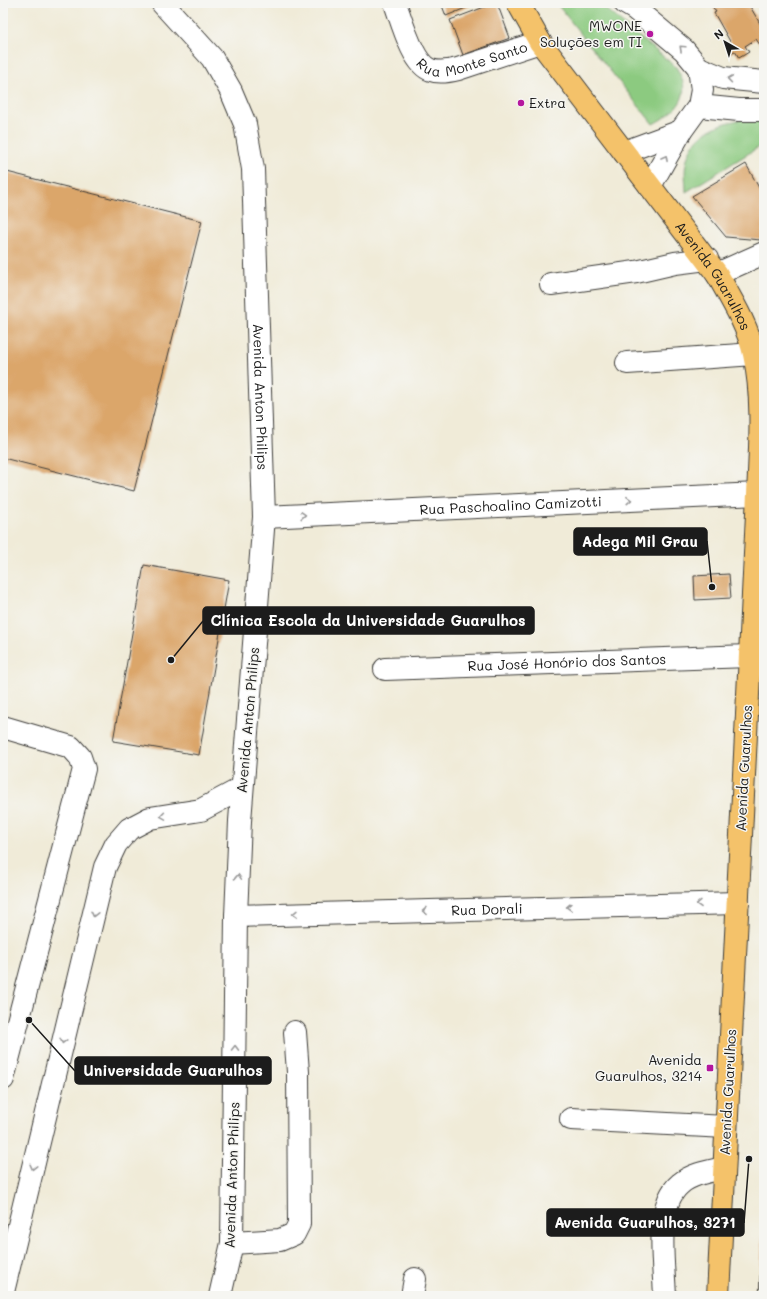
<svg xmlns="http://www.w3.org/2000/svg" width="767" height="1299" viewBox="0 0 767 1299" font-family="Mali,sans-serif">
<rect width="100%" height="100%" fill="#f6f6f2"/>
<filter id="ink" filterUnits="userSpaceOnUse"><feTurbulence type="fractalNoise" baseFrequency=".025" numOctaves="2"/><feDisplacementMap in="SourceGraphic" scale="8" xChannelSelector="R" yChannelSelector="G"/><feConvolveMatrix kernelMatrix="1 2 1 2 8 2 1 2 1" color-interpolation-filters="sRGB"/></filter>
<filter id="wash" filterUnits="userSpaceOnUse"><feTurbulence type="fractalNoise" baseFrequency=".012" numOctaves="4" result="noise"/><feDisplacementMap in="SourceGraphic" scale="16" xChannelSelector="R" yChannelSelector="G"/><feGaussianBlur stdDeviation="0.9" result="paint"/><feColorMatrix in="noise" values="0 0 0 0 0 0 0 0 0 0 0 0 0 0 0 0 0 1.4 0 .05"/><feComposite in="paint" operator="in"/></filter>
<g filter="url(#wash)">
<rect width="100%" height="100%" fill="#f0ebd8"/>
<g fill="#8cca80" stroke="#54734e">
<path d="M556,3H598L676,67C694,95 678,111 653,124Z"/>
<path d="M745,119L764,120V144L686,192C686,183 684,172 686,164C691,133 718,123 745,119Z"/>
</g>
<g id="blocks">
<g fill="#dba66b">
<path d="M441,3H478L446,16Z"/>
<path d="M495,3H497L510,38L463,55L450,20Z"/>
<path d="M710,3H748L762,27L764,26V43L760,45L756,39L745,46L749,52L739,58L735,51L731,53L728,47L732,45L714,13L716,12Z"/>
<path d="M746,164L764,197V237L761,240L726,237L692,196Z"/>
<path d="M3,171L202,221L134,491L3,458Z"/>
<path d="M144,565L229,580L199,755L113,741Z"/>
<path d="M729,574L731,598L695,600L694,576Z"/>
<path d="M763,1221L764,1296H759Z"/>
</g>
</g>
</g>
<g filter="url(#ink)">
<use href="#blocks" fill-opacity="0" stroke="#3c3b38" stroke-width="1"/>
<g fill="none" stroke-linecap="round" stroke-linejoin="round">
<defs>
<g id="minor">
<path id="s1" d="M162,3L212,58L231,91L245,124L253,169L264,517L240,821L236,916L232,1243L220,1296"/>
<path id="s2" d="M395,3C401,19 413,65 431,70C439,73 450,71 458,69L540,42"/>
<path d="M625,3L635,9L684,50L699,68L702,90L699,106L681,131L650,186"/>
<path d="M699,68L723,78L764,82"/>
<path d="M699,106L739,110H764"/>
<path d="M624,152L681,131"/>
<path d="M717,274L764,253"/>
<path d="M551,284L636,272L675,263L707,259"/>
<path d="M627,363L754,354"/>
<path id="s3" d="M264,517L758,494"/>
<path id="s4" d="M385,669L749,656"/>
<path d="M3,727L71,747L80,757L84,769L3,1079"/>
<path id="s5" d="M236,916L738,903"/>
<path d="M571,1119L726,1127"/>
<path d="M232,1243L280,1240L294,1234L299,1224L298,1072L295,1032"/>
<path d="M3,1292L105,867L116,844L129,829L150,818L201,810L242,788"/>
<path d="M412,1296L415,1279"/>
<path d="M665,1296C664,1265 654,1206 680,1184C691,1174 710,1171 724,1168"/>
</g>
<g id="major">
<path id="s6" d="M518,3L540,42L717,274C731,299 748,326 754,354C764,398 760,449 758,494L718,1296"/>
</g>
</defs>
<use href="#minor" stroke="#3c3b38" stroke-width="24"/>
<use href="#major" stroke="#3c3b38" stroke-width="24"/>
<use href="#minor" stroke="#fff" stroke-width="22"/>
<use href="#major" stroke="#f4c26a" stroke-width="22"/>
</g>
<defs><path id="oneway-chevron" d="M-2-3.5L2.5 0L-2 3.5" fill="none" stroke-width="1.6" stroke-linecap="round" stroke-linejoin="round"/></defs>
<g stroke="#999">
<use href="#oneway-chevron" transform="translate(682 48) rotate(-137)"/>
<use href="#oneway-chevron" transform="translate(730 79) rotate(-172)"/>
<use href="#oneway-chevron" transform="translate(665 158) rotate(-61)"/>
<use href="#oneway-chevron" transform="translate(629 500) rotate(-3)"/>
<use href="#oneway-chevron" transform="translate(303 515) rotate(-3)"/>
<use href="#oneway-chevron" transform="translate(163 816) rotate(171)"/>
<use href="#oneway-chevron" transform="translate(238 877) rotate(-88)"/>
<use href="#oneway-chevron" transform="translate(699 904) rotate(179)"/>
<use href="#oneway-chevron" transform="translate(569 907) rotate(179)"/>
<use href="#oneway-chevron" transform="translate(425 911) rotate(179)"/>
<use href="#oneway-chevron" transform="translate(94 914) rotate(103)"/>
<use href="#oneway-chevron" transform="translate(295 914) rotate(179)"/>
<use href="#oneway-chevron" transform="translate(63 1041) rotate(104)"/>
<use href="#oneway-chevron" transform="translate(235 1048) rotate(-89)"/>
<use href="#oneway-chevron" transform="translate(33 1167) rotate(104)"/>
</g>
</g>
<g fill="#b5179e" stroke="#f6f6f2" stroke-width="1.5">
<circle cx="650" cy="34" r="4"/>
<circle cx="521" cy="103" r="4"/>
<rect x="706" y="1064" width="8" height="8" rx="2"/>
</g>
<g text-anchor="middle" stroke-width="3" stroke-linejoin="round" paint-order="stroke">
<g font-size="14" fill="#1c1c1c" stroke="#f6f6f2" text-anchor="end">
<text x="642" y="31">MWONE<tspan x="642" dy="16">Soluções em TI</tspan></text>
<text x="529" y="108" text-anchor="start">Extra</text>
<text x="702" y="1065">Avenida<tspan x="702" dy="16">Guarulhos, 3214</tspan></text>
</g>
<g font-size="14" fill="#1c1c1c" stroke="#f6f6f2">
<text dy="5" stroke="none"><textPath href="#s2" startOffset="120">Rua Monte Santo</textPath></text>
<text dy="5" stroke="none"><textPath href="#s6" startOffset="336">Avenida Guarulhos</textPath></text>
<text dy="5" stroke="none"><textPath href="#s1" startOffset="422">Avenida Anton Philips</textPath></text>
<text dy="5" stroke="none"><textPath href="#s3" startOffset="247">Rua Paschoalino Camizotti</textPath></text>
<text dy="5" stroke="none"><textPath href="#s4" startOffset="182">Rua José Honório dos Santos</textPath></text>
<text transform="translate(248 720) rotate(-85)" y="5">Avenida Anton Philips</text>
<text transform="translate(744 768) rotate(-87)" y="5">Avenida Guarulhos</text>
<text dy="5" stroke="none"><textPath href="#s5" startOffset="251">Rua Dorali</textPath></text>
<text transform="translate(728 1092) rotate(-87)" y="5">Avenida Guarulhos</text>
<text transform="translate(232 1175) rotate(-88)" y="5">Avenida Anton Philips</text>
</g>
</g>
<path fill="none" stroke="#1c1c1c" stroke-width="1.5" d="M712 587L707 541M171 660L203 621M29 1020L75 1071M749 1159L744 1223"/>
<g fill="#1c1c1c" stroke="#f6f6f2" stroke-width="1.5">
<circle cx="712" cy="587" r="4"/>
<circle cx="171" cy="660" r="4"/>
<circle cx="29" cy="1020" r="4"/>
<circle cx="749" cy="1159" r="4"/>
</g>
<g fill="#1c1c1c" stroke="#1c1c1c" stroke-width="1.5">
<rect x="574" y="528" width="133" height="27" rx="4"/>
<rect x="203" y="607" width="331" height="27" rx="4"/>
<rect x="75" y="1057" width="196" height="27" rx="4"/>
<rect x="547" y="1209" width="197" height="27" rx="4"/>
</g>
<g font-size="15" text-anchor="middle" font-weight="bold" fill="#fff">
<text x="640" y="547">Adega Mil Grau</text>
<text x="368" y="626">Clínica Escola da Universidade Guarulhos</text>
<text x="173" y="1076">Universidade Guarulhos</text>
<text x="645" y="1228">Avenida Guarulhos, 3271</text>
</g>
<rect width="767" height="1299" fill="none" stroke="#f6f6f2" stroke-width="16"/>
<g transform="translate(725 42) rotate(321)" stroke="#f6f6f2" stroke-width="3" paint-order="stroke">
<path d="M0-3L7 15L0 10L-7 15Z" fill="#1c1c1c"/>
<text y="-6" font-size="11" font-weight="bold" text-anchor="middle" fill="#1c1c1c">N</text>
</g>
</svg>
